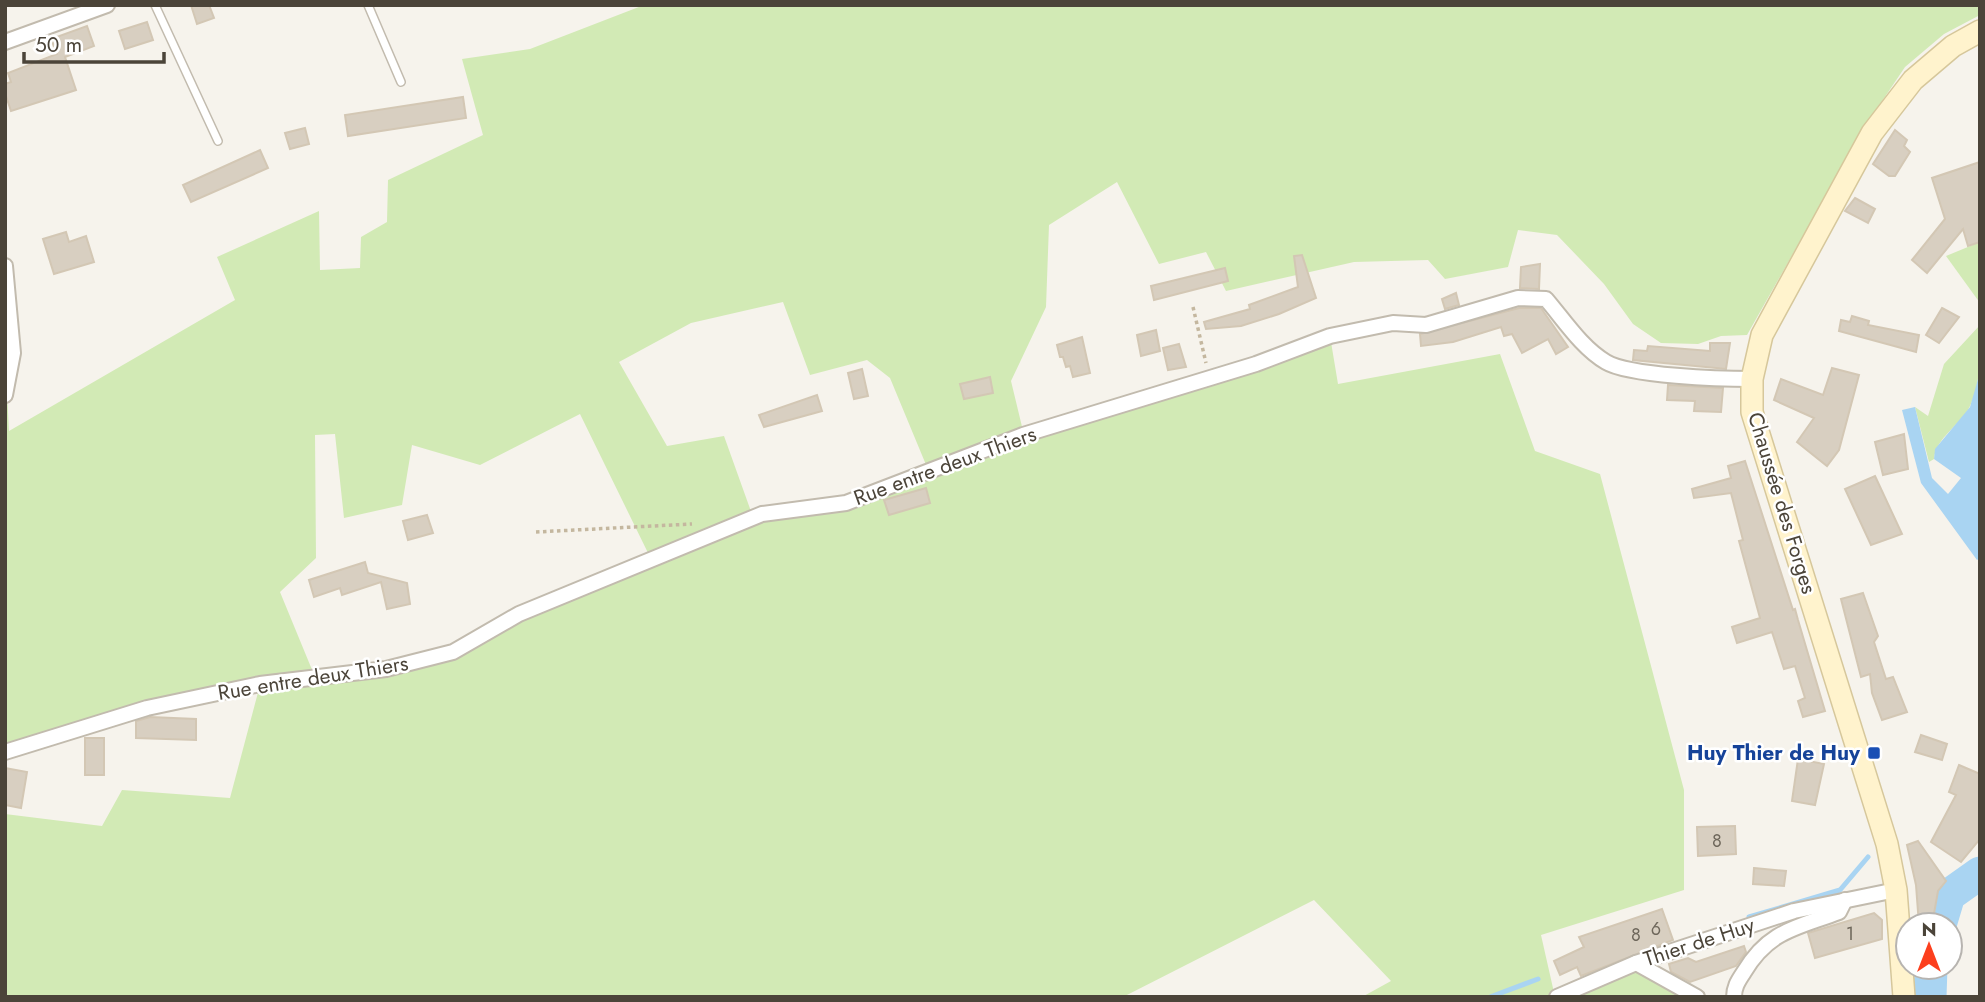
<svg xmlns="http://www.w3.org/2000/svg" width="1985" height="1002" viewBox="0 0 1985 1002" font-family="Jost,sans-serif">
<rect width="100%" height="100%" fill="#f6f3ec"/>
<g fill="#d2eab5" fill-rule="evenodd">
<path d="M644,5H1980V15L1944,34L1905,67L1864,128L1747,335L1721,336L1698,344L1661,343L1633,324L1604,284L1557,235L1518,230L1508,267L1445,279L1428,260L1354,262L1226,291L1206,252L1159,264L1117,182L1049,225L1046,307L1011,381L1024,435L1330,336L1338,384L1500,354L1535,451L1600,474L1684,790V890L1541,935L1555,997H1362L1391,981L1314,900L1123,997H5V814L102,826L122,790L230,798L260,685L5,752L7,393L9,431L235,300L217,257L319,211L320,270L360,268L361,237L387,222L388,180L483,135L462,59L530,49ZM783,302L810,375L867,360L890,378L929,472L846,503L753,517L724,436L667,446L619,362L691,323ZM580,414L650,557L453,652L315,677L280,592L316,558L315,435L335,434L344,518L402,505L412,445L480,465Z"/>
<path d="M1980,242V303L1946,256Z"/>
<path d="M1980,325C1980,352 1982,381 1970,406C1961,425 1936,437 1934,459L1929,462L1915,407L1928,416L1944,364Z"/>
<path d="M1636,963L1683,997H1557Z"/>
</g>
<path fill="#a9d4f2" d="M1980,372V558L1977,560L1921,483L1902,410L1915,407L1932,478L1948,494L1961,478L1934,459L1935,449L1970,407Z"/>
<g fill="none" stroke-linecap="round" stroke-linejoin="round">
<g stroke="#a9d4f2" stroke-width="5">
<path d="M1749,917L1840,890L1868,857"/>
<path d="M1490,997L1538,979"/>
</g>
<g stroke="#a9d4f2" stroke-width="33">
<path d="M1940,925L1949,895L1980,873"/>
<path d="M1930,997L1931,967"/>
</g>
</g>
<g fill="#d8cfc1" stroke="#d3c7b4" stroke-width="2">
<path d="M191,5H209L214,18L197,24Z"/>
<path d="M147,22L153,40L125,49L119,31Z"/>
<path d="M87,26L94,46L65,57L76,90L11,111L5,93V84L11,82L8,73L57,54L51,39Z"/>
<path d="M463,97L466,118L348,136L345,115Z"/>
<path d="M305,128L309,144L290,149L285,133Z"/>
<path d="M1895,130L1907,140L1904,146L1910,152L1895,176H1889L1873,164Z"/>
<path d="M260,150L268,168L191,202L183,185Z"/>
<path d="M1980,162V242L1968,246L1963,229L1927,273L1912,260L1945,219L1932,178Z"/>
<path d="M1855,198L1875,209L1868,223L1845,211Z"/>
<path d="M66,232L69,242L86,236L94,262L54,274L43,239Z"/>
<path d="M1302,255L1316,298L1279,314L1241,326L1206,329L1204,322L1250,309L1249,305L1298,287L1294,256Z"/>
<path d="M1540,264L1539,289L1520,288L1521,267Z"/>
<path d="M1225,268L1228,281L1154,300L1151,286Z"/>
<path d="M1456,293L1459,305L1445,309L1442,299Z"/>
<path d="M1519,308H1541L1568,347L1556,354L1548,339L1522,353L1512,334L1504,336L1501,327L1453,342L1421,346L1420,334Z"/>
<path d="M1942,308L1959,317L1939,343L1926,335Z"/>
<path d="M1852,316L1869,321L1868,325L1919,335L1916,352L1839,331L1841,320L1850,322Z"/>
<path d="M1156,330L1160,351L1141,356L1137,335Z"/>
<path d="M1082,337L1090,373L1073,377L1070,366L1066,367L1063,357H1060L1057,345Z"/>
<path d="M1710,343H1730L1726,369L1633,360L1634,350L1647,351L1648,346L1710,351Z"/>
<path d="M1179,344L1186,367L1168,370L1163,348Z"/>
<path d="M1832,368L1859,375L1839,450L1827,466L1797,442L1814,418L1774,400L1781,379L1823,395Z"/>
<path d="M862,369L868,396L854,399L848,373Z"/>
<path d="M990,377L993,393L964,399L960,384Z"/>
<path d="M1668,385L1723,388L1721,412L1694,411L1695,401L1667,400Z"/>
<path d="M817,395L822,411L764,427L759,415Z"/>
<path d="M1904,434L1908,469L1883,475L1875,442Z"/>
<path d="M1745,461L1793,610L1795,609L1798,620L1825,711L1803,717L1798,701L1805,698L1795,666L1784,669L1772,632L1737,643L1732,627L1760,618L1739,541L1743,540L1731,493L1694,498L1692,489L1731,478L1728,466Z"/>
<path d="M1875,476L1902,534L1871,545L1845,489Z"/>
<path d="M926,488L930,503L889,515L884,500Z"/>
<path d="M427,515L433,533L408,540L403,521Z"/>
<path d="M365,562L368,573L407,583L410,604L387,609L381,582L342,595L340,588L314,597L309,580Z"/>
<path d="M1863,593L1878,636L1874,642L1886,679L1893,677L1907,712L1882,720L1872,693L1870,674L1861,677L1841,599Z"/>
<path d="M150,717L196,719V740L136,738V721Z"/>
<path d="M1921,735L1947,744L1942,760L1915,752Z"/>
<rect x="85" y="738" width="19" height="37"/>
<path d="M1798,759L1824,764L1815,805L1792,801Z"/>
<path d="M1959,765L1980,774V839L1961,862L1931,842L1956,795L1949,792Z"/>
<path d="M5,768L27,772L21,808L5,805Z"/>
<path d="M1735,826L1736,854L1698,856L1697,827Z"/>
<path d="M1918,841L1946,881L1938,891L1932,925H1919L1916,885L1907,845Z"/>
<path d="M1754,868L1786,871L1784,886L1753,884Z"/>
<path d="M1662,909L1673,940L1581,976L1577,967L1560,975L1554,961L1584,947L1579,937Z"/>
<path d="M1874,913L1882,920V939L1815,958L1808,933Z"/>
<path d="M1744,946L1746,952L1736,966L1690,982L1671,972L1669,964L1688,958L1696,962Z"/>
</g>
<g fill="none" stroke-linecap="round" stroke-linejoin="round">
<defs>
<g id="service">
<path d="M155,5L218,141"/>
<path d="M368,5L401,82"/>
</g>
<g id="minor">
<path d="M5,42L107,5"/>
<path d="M5,266L13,353L5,395"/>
<path d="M5,752L147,708L260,684L386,669L453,652L519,614L762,514L846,503L1023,435L1256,364L1330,336L1393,323L1426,325L1518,298L1546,299C1564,320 1582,348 1606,362C1629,376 1722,379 1752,379"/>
<path d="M1636,963L1697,997"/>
<path d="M1557,997L1636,963L1794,911L1896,890"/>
<path d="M1734,997C1734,986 1739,980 1744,972C1769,930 1797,928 1839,912L1845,900"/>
</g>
<path id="secondary" d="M1904,997L1896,890L1887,844L1752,412V379L1762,335L1872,133L1913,80L1953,46L1980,31"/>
</defs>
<use href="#service" stroke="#c2bbae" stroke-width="10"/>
<use href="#minor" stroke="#c2bbae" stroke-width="18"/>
<use href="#secondary" stroke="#d6c79b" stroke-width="24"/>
<g stroke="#c4b79f" stroke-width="3.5" stroke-dasharray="3.5 3.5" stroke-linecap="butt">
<path d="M1193,307L1206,363"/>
<path d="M536,532L692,524"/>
</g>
<use href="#service" stroke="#fff" stroke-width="7"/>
<use href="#minor" stroke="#fff" stroke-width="14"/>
<use href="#secondary" stroke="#fff3cd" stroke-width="21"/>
</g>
<rect fill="#1a4fb4" stroke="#fff" stroke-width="2.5" x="1867" y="746" width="14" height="14" rx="3.5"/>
<g text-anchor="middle" stroke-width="5" stroke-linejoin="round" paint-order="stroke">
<g font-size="18" fill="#6e675b">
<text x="1717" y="847">8</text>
<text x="1656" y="935">6</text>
<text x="1850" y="940">1</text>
<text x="1636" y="941">8</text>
</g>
<g font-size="21" fill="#4b4439" stroke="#fff">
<text transform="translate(945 466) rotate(-20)" y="7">Rue entre deux Thiers</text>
<text transform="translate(1782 503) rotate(73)" y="7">Chaussée des Forges</text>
<text transform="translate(313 678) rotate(-9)" y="7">Rue entre deux Thiers</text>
<text transform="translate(1699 942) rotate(-18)" y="7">Thier de Huy</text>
</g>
<g font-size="21" font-weight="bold" fill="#164399" stroke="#fff" text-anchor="end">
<text x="1860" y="760">Huy Thier de Huy</text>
</g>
</g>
<rect width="1985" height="1002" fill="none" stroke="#4b4439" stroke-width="14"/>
<g transform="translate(1929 946)"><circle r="33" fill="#ffffff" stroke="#b7b4b0" stroke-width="2"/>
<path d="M0-5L12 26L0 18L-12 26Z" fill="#fc3f1d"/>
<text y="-10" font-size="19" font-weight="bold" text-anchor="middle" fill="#4b4439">N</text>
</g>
<path d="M24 52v10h140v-10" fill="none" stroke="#4b4439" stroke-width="3.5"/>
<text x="35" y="52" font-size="21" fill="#4b4439" stroke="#ffffff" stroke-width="5" paint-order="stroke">50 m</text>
</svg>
